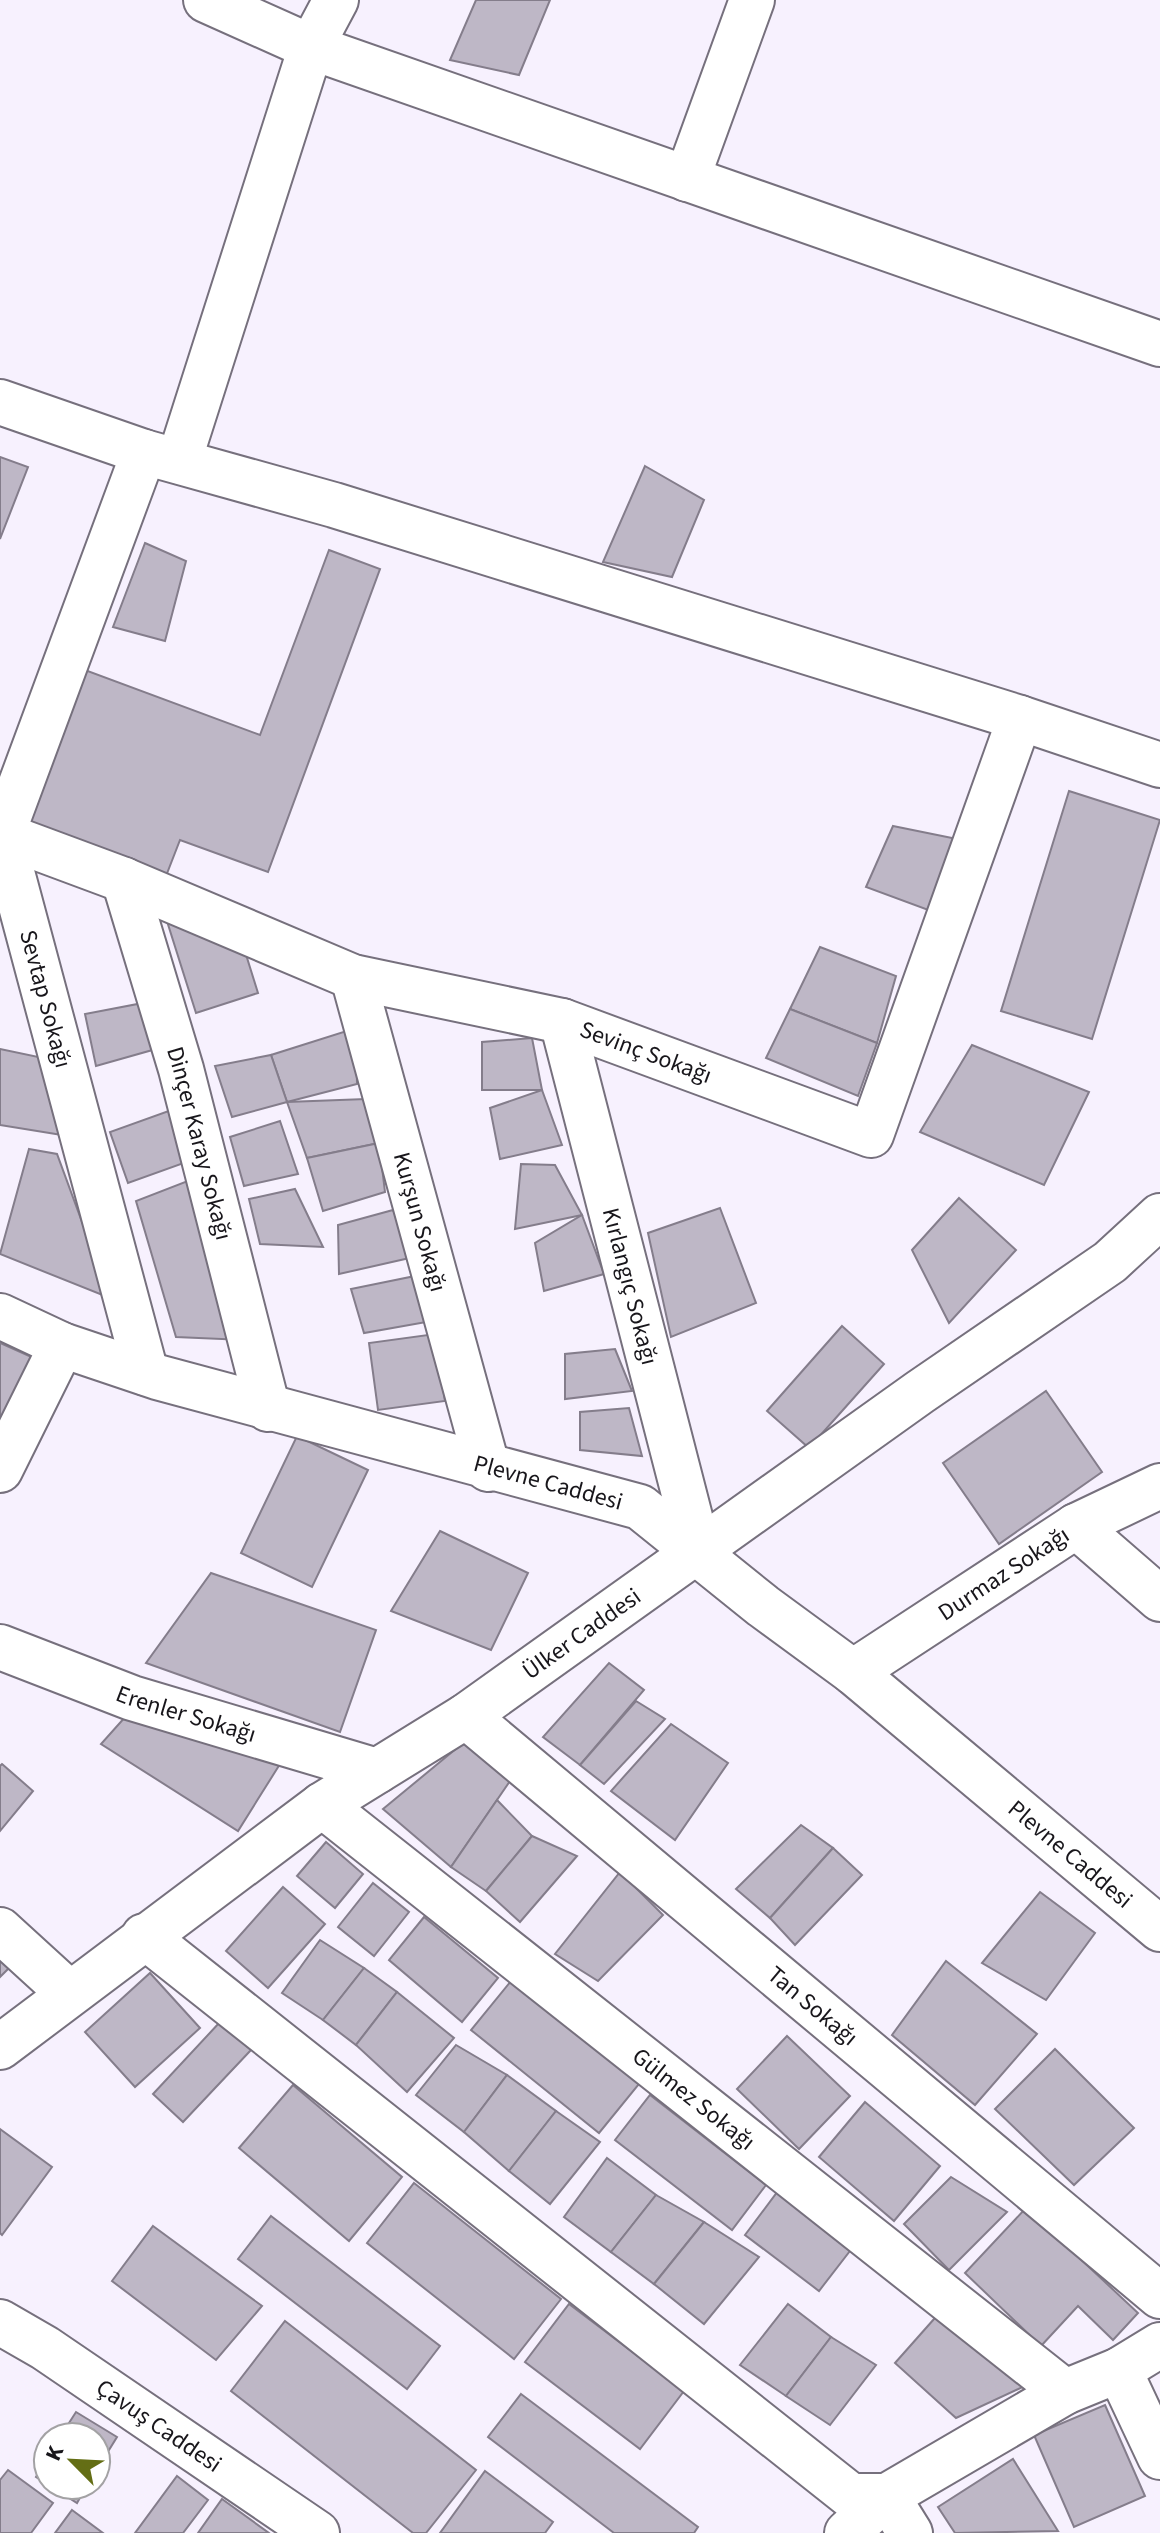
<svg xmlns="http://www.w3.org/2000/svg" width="1160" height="2533" viewBox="0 0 1160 2533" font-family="'Source Sans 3',sans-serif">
<rect width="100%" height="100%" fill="#f7f1fe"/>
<g fill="#beb7c6" stroke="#847d8b" stroke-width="2">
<path d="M476,0H550L519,75L450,60Z"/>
<path d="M0,457L28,467L0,539Z"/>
<path d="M645,466L704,500L672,577L603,562Z"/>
<path d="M145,543L186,561L165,641L113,627Z"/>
<path d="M329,550L380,569L268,872L180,840L166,876L27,825L85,670L260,735Z"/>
<path d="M1069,791L1160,820L1092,1039L1001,1011Z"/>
<path d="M893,826L957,839L931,911L866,887Z"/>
<path d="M166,918L243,945L258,993L196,1013Z"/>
<path d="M820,947L896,976L877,1043L790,1009Z"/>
<path d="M143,1003L163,1047L96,1066L85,1014Z"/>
<path d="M790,1009L877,1043L858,1096L766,1058Z"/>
<path d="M356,1028L357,1084L287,1102L271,1055Z"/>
<path d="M532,1038L542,1090H482V1042Z"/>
<path d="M972,1045L1089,1092L1044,1185L920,1132Z"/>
<path d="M0,1049L48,1059L68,1136L0,1125Z"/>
<path d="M271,1055L287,1102L232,1117L215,1066Z"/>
<path d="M542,1090L562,1145L500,1159L490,1108Z"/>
<path d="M366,1099L379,1143L307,1158L287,1102Z"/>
<path d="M177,1108L195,1159L128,1183L110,1132Z"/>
<path d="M280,1121L298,1174L244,1186L230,1137Z"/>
<path d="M379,1143L385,1192L323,1211L307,1158Z"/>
<path d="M29,1149L57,1154L110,1298L0,1254Z"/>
<path d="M521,1164L555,1165L582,1215L515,1229Z"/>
<path d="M198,1177L244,1340L176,1337L136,1201Z"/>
<path d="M295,1189L323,1247L260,1244L249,1199Z"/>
<path d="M959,1198L1016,1250L949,1323L912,1250Z"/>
<path d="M720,1208L756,1303L671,1337L648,1233Z"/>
<path d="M393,1210L414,1257L339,1274L338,1225Z"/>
<path d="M582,1215L604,1274L544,1291L535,1243Z"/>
<path d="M420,1275L432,1321L364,1333L351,1289Z"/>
<path d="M842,1326L884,1364L809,1448L767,1411Z"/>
<path d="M435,1334L445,1401L378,1410L369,1343Z"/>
<path d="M0,1343L36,1359L0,1443Z"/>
<path d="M615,1349L632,1391L565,1399V1354Z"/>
<path d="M1046,1391L1102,1472L999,1544L943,1463Z"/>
<path d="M629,1408L642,1456L580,1450V1412Z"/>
<path d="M297,1436L368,1470L312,1587L241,1553Z"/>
<path d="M440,1531L528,1573L491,1650L391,1611Z"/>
<path d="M211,1573L376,1630L340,1732L146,1663Z"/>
<path d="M609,1663L644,1690L580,1765L543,1737Z"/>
<path d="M636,1701L665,1719L604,1784L580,1765Z"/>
<path d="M135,1706L280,1764L238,1831L101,1744Z"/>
<path d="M671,1724L728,1763L675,1840L611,1791Z"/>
<path d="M463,1743L512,1778L451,1867L383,1809Z"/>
<path d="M2,1764L33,1791L0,1831V1766Z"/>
<path d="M497,1800L532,1836L486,1891L451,1867Z"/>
<path d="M801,1825L833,1848L770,1918L736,1889Z"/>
<path d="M532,1836L577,1856L520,1922L486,1891Z"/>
<path d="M326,1842L363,1874L335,1908L297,1876Z"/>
<path d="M833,1848L862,1875L795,1945L770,1918Z"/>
<path d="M620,1872L663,1915L598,1981L555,1954Z"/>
<path d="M373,1883L409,1912L374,1956L338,1927Z"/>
<path d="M283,1887L325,1924L268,1988L226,1951Z"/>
<path d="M1040,1892L1095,1933L1046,2000L982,1963Z"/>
<path d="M424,1917L498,1978L462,2022L389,1960Z"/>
<path d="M320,1940L364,1968L323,2020L282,1993Z"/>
<path d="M0,1950L14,1963L0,1977Z"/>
<path d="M946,1961L1037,2034L975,2105L892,2035Z"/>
<path d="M364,1968L397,1992L356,2045L323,2020Z"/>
<path d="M150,1973L200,2028L135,2087L85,2032Z"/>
<path d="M511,1981L639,2084L599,2133L471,2030Z"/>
<path d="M397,1992L454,2038L407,2092L356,2045Z"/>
<path d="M220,2022L251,2050L183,2122L153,2094Z"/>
<path d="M787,2036L850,2096L799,2149L737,2089Z"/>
<path d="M456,2045L507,2075L464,2132L416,2095Z"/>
<path d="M1055,2049L1134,2128L1074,2185L995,2109Z"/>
<path d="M507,2075L556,2111L509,2171L464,2132Z"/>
<path d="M293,2085L402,2177L349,2241L239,2148Z"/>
<path d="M650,2095L766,2185L732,2230L615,2140Z"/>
<path d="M865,2102L940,2166L894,2221L819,2157Z"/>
<path d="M556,2111L600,2142L550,2204L509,2171Z"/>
<path d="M0,2129L52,2167L2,2235L0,2233Z"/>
<path d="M607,2158L656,2195L611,2252L564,2217Z"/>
<path d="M951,2177L1007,2212L949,2270L904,2224Z"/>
<path d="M414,2183L561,2299L514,2359L367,2243Z"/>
<path d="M778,2191L853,2247L819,2291L745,2235Z"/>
<path d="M656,2195L704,2222L654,2284L611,2252Z"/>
<path d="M1026,2208L1138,2313L1113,2340L1078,2306L1041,2346L965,2273Z"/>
<path d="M271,2216L440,2346L407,2389L238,2259Z"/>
<path d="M704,2222L759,2257L704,2324L654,2284Z"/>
<path d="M153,2226L262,2306L216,2360L112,2281Z"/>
<path d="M569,2304L684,2391L640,2449L525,2362Z"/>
<path d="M788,2304L831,2337L786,2396L740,2365Z"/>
<path d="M942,2310L1027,2385L956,2418L895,2363Z"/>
<path d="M285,2321L476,2470L426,2533H413L231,2391Z"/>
<path d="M831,2337L876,2365L830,2425L786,2396Z"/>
<path d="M521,2394L698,2527L694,2533H614L488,2437Z"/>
<path d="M1105,2405L1145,2496L1074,2527L1034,2435Z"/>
<path d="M76,2412L117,2437L96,2471V2437H60Z"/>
<path d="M48,2457V2485L36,2477Z"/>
<path d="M1013,2459L1058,2531L955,2533L938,2507Z"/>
<path d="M8,2470L53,2503L31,2533H0V2480Z"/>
<path d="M485,2471L553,2522L545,2533H440Z"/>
<path d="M177,2476L208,2500L183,2533H135Z"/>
<path d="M49,2485H87L77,2503Z"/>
<path d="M222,2499L269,2533H198Z"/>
<path d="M72,2510L103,2533H55Z"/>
</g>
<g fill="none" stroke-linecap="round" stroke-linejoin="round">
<defs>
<g id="minor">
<path d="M206,0L311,47L1160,344"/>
<path d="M687,179L752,0"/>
<path id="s1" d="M144,452L2,835L146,1373"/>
<path d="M179,461L311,47L336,0"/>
<path id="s2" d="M0,834L124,880L353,977L562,1021L871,1135L1020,718"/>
<path id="s3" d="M124,880L181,1069L268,1409"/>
<path id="s4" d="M353,977L488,1469"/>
<path id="s5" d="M562,1021L699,1552"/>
<path id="s6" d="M0,1316L62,1345L157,1377L640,1507L763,1606L853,1672L1160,1929"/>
<path d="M0,1470L62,1345"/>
<path d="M1076,1526L1160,1599"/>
<path id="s7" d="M0,1647L132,1698L377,1771"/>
<path id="s8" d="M853,1672L1076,1526L1160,1486"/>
<path id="s9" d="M466,1716L1160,2296"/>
<path id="s10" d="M322,1805L1065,2392"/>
<path d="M0,1930L69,1993"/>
<path d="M144,1936L851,2496H887L910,2533"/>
<path id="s11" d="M0,2047L322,1805L466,1716L920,1392L1110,1262L1160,1216"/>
<path id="s12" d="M0,2322L45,2348L317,2533"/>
<path d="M1119,2370L1160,2457"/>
<path d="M847,2533L887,2496L1065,2392L1119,2370L1160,2345"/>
</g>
<path id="secondary" d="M0,402L144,452L334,505L1020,718L1160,765"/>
</defs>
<use href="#minor" stroke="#76707d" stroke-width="48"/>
<use href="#secondary" stroke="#76707d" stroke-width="48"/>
<use href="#minor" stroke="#fff" stroke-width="44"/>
<use href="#secondary" stroke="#fff" stroke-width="44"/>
</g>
<g text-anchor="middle" stroke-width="6" stroke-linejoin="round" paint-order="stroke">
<g font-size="24" fill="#18161b" stroke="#fff">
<text dy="8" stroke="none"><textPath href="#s1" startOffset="578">Sevtap Sokağı</textPath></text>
<text dy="8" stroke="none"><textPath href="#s2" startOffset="684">Sevinç Sokağı</textPath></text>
<text dy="8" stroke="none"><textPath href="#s3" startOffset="274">Dinçer Karay Sokağı</textPath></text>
<text dy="8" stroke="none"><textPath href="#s4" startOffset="254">Kurşun Sokağı</textPath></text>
<text dy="8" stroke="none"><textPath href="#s5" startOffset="274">Kırlangıç Sokağı</textPath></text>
<text dy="8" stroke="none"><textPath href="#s6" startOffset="574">Plevne Caddesi</textPath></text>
<text dy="8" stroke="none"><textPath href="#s8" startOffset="180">Durmaz Sokağı</textPath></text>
<text dy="8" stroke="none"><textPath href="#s11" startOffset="714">Ülker Caddesi</textPath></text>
<text dy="8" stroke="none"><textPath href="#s7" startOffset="198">Erenler Sokağı</textPath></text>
<text dy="8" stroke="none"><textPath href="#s6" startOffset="1222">Plevne Caddesi</textPath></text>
<text dy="8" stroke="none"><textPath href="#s9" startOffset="452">Tan Sokağı</textPath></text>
<text dy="8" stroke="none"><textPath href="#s10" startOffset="474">Gülmez Sokağı</textPath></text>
<text dy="8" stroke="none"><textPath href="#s12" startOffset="190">Çavuş Caddesi</textPath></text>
</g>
</g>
<g transform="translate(72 2461) rotate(294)"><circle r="38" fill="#ffffff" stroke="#a3a2a4" stroke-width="2"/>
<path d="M0-6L14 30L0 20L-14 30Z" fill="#646e15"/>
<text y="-12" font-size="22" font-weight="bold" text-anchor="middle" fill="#18161b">K</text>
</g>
</svg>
